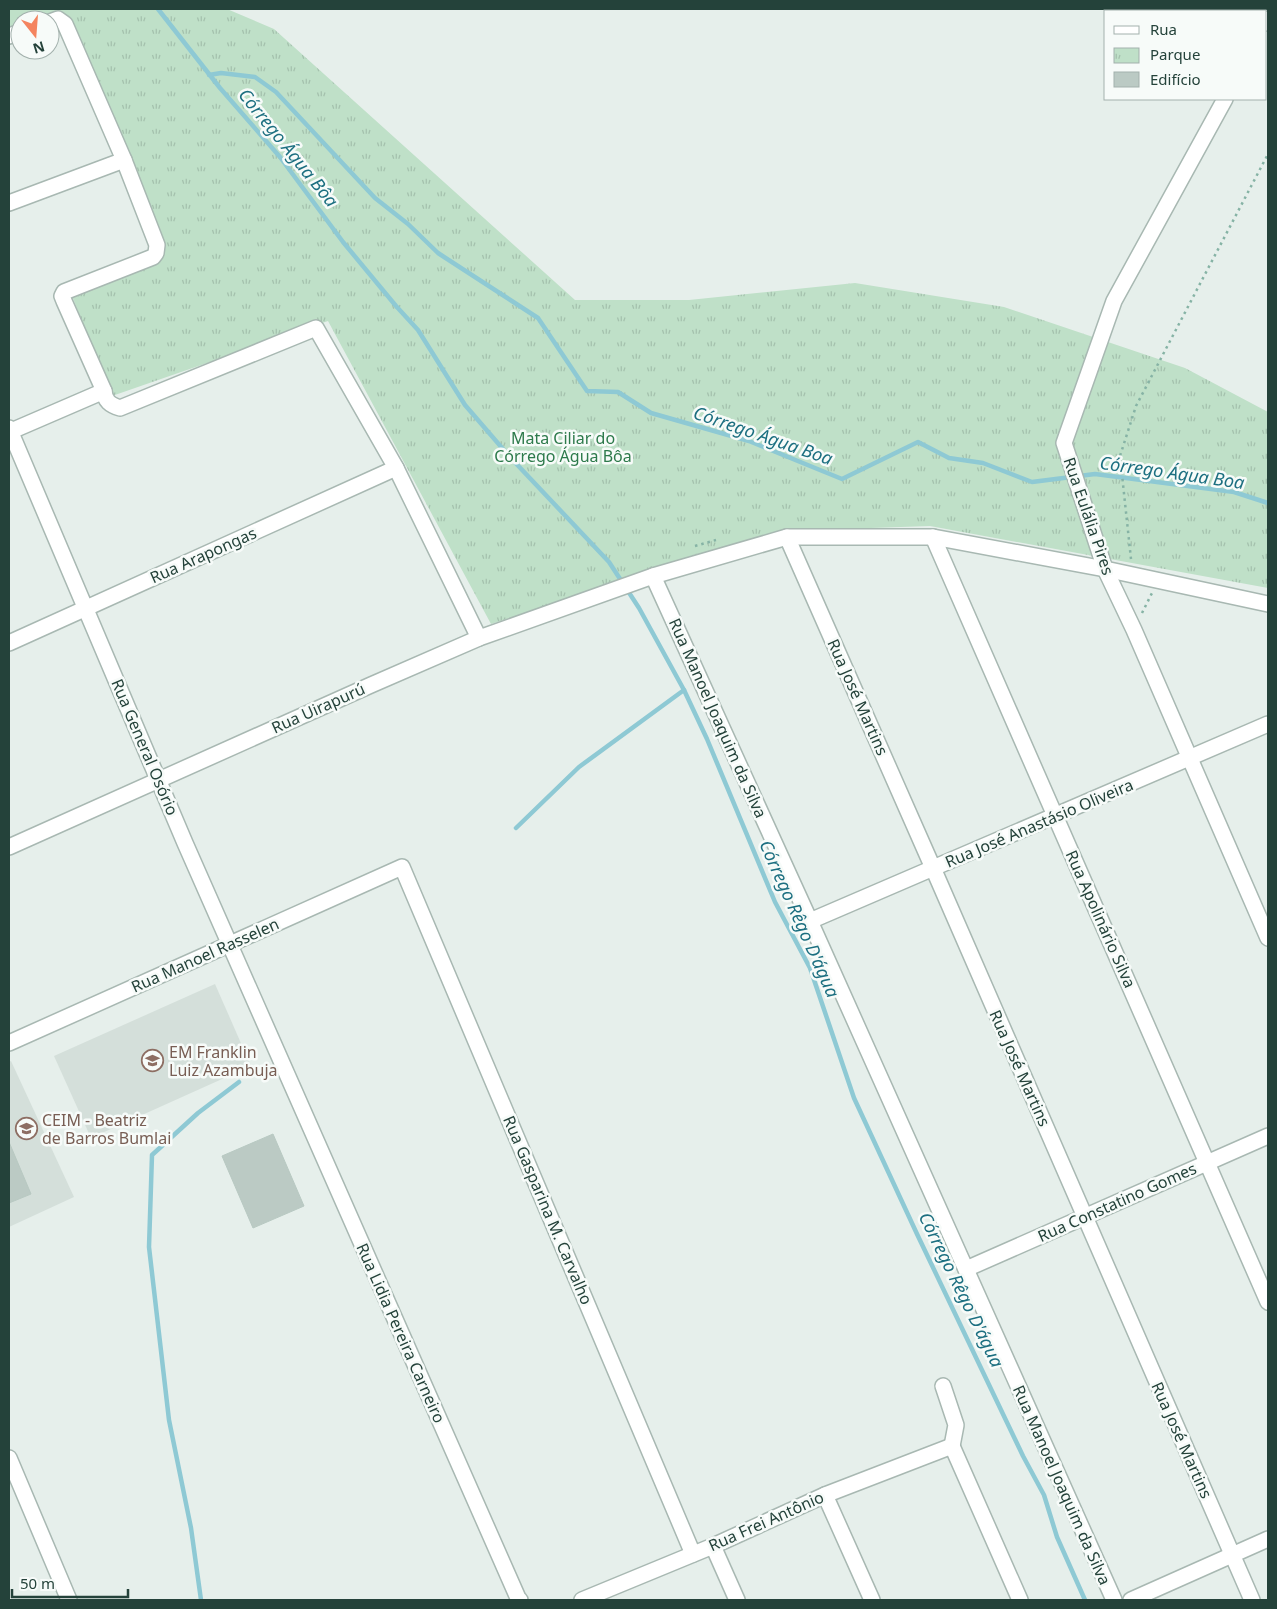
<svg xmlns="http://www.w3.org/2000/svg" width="1277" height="1609" viewBox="0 0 1277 1609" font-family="'Noto Sans',sans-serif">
<defs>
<pattern id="park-tufts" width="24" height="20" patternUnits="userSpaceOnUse" patternTransform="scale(1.25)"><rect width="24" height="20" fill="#bfe0c8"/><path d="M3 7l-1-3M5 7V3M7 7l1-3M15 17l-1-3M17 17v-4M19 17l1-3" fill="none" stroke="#a4c1ad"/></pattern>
</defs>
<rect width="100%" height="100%" fill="#e6efeb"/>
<g fill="#d4dfda">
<path d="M215,984L251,1066L91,1138L54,1056Z"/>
<path d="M11,1061L74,1197L9,1227V1062Z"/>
</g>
<path fill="url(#park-tufts)" d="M9,9H227L274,29L575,300H689L855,283L1004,307L1185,368L1268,412V588L930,526L783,531L491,624L328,321L112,396L70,291L158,251L61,15L45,20H20V29L9,33Z"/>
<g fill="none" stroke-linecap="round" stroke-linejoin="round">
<g stroke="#8ec9d4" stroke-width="4.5">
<path d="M158,9L220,88L280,157L343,242L396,306L418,330L465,405L509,456L609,562L639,608L684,690L707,739L775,902L810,968L854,1098L917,1234L1023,1456L1044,1495L1057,1537L1085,1600"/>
<path d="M209,75L221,73L255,77L276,92L375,198L408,224L438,253L538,318L587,391L618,392L651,413L749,441L842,479L918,442L949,458L983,463L1032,482L1095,474L1234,492L1268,503"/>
<path d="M516,828L579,767L684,690"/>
<path d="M201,1600L191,1528L169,1420L149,1247L152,1155L198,1113L239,1082"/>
</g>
</g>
<g fill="#bbcac4" stroke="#b8c9c2">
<path d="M273,1134L304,1206L253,1228L222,1156Z"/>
<path d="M9,1142L31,1194L9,1203Z"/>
</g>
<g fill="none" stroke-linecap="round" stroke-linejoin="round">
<defs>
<g id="minor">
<path d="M50,22L58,19L65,24L124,160L157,245L156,253L153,257L64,292L62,296L64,301L104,391C105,401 110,405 120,408L316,328L396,468L479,638"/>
<path d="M1266,23L1268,19"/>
<path d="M9,36L20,32"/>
<path d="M1225,99L1114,301L1064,443L1105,569L1134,630L1268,938"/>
<path d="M9,203L124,160"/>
<path d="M9,428L185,843L518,1598L520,1600"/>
<path d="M9,432L104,391"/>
<path d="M787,537L933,868L1252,1600"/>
<path d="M933,537L1268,1302"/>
<path d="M653,576L810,921L1114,1600"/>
<path d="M9,643L396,468"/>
<path d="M9,847L371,685L479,638L653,576L787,537H933L1105,569L1268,604"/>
<path d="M810,921L1268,724"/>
<path d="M9,1043L402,867L693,1554"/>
<path d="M966,1269L1268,1136"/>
<path d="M943,1386L956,1425L952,1446"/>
<path d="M952,1446L1020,1600"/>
<path d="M9,1458L69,1600"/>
<path d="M825,1495L872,1600"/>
<path d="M713,1546L737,1600"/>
<path d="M582,1600L713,1546L825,1495L952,1446"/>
<path d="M1131,1600L1268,1539"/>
</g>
</defs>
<use href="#minor" stroke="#a8b8b2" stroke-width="18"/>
<g stroke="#86b3a5" stroke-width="2.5" stroke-dasharray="2.5 4" stroke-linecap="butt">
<path d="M695,546L716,540"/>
<path d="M1131,559L1120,456L1136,406L1268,154"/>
<path d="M1142,613L1152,593"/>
</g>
<use href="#minor" stroke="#fff" stroke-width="15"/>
</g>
<defs>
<symbol id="school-ring" viewBox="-11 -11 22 22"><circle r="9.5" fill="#f7fbf9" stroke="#8d6e63" stroke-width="1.5"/><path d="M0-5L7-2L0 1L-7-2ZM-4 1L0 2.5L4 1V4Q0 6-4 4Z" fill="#8d6e63"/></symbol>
</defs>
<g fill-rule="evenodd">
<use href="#school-ring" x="140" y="1048" width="25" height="25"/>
<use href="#school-ring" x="14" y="1116" width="25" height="25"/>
</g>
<g text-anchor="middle" stroke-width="5" stroke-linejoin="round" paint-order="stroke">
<g font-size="16" fill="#2d7a4b" stroke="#f7fbf9">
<text x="563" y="444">Mata Ciliar do<tspan x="563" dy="18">Córrego Água Bôa</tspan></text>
</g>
<g font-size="16" fill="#24423a" stroke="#f7fbf9">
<text transform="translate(1089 516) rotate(71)" y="6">Rua Eulália Pires</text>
<text transform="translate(203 555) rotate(-24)" y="6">Rua Arapongas</text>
<text transform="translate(858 697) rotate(66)" y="6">Rua José Martins</text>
<text transform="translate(318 708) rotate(-24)" y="6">Rua Uirapurú</text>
<text transform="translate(718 718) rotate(66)" y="6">Rua Manoel Joaquim da Silva</text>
<text transform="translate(145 747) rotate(67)" y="6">Rua General Osório</text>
<text transform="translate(1039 823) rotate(-23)" y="6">Rua José Anastásio Oliveira</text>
<text transform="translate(1101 919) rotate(66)" y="6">Rua Apolinário Silva</text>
<text transform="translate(205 955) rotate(-24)" y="6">Rua Manoel Rasselen</text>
<text transform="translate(1020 1068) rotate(66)" y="6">Rua José Martins</text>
<text transform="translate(1117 1202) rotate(-24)" y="6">Rua Constatino Gomes</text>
<text transform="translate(548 1210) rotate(67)" y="6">Rua Gasparina M. Carvalho</text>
<text transform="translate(401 1333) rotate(66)" y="6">Rua Lidia Pereira Carneiro</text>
<text transform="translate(1182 1440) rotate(66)" y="6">Rua José Martins</text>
<text transform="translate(1062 1485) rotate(66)" y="6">Rua Manoel Joaquim da Silva</text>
<text transform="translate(766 1521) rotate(-24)" y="6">Rua Frei Antônio</text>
</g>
<g font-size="16" fill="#785e54" stroke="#f7fbf9" text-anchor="start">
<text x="169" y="1058">EM Franklin<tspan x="169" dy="18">Luiz Azambuja</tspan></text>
<text x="42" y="1126">CEIM - Beatriz<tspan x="42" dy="18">de Barros Bumlai</tspan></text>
</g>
<g font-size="18" font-style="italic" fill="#1c6f80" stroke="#f7fbf9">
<text transform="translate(288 148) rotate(51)" y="6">Córrego Água Bôa</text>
<text transform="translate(763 436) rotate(19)" y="6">Córrego Água Boa</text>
<text transform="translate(1172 473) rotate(8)" y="6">Córrego Água Boa</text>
<text transform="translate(799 919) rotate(66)" y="6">Córrego Rêgo D'água</text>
<text transform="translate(961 1290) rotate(64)" y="6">Córrego Rêgo D'água</text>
</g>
</g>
<rect width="1277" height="1609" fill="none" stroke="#24423a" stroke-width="20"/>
<rect x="1104" y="10" width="162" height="90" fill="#f7fbf9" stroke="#a3b1ad"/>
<rect x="1114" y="26" width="25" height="8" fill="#ffffff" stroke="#a3b1ad"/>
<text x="1150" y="35" font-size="15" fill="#24423a">Rua</text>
<rect x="1114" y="48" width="25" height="15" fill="url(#park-tufts)" stroke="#a3b1ad"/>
<text x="1150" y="60" font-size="15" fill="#24423a">Parque</text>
<rect x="1114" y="72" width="25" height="15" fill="#bbcac4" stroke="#a3b1ad"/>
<text x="1150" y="85" font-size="15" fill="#24423a">Edifício</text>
<g transform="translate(35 35) rotate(163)"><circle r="24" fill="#f7fbf9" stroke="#a3b1ad"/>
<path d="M0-4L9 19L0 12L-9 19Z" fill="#f4845f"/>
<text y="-8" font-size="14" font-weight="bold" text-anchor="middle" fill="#24423a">N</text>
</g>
<path d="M12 1589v8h116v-8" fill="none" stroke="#24423a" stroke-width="2.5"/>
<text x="20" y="1589" font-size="15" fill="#24423a" stroke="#f7fbf9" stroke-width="4" paint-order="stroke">50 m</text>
</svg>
